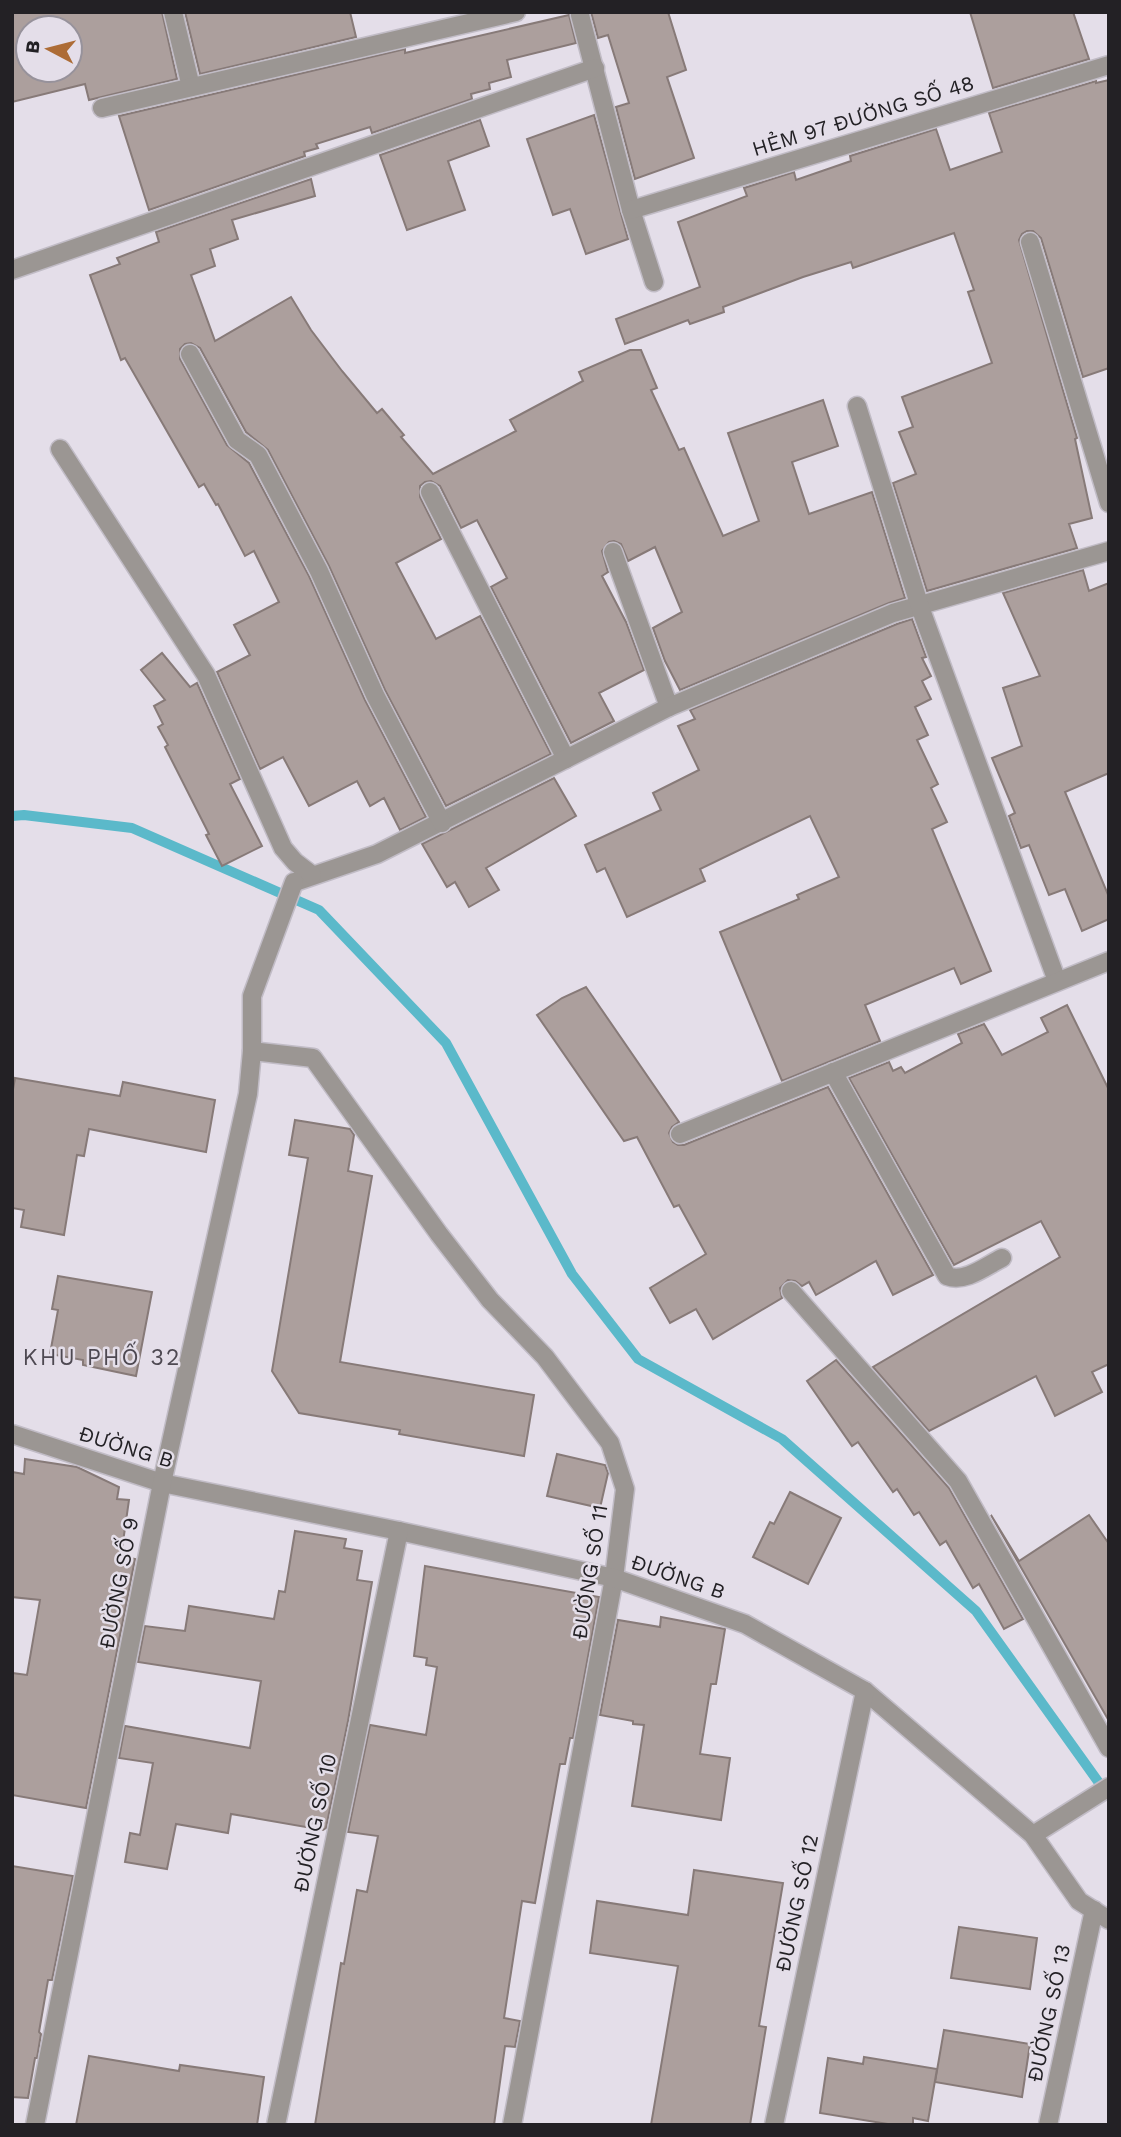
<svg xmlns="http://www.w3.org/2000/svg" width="1121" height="2137" viewBox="0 0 1121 2137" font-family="'Work Sans',sans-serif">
<rect width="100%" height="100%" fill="#e4dee9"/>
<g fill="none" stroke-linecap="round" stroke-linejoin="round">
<path stroke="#5bb9ca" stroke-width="10" d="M12,816L24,815L132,828L319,910L446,1043L572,1274L638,1359L782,1439L976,1611L1107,1794"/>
</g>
<g fill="#ac9f9d" stroke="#877a78" stroke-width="2" fill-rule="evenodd">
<path d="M12,12H162L177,79L89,100L85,84L12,102ZM28,28H70V70H28Z"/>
<path d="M185,12H350L356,37L200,74Z"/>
<path d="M591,12H668L686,70L667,77L694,158L635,179L616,107L629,103L608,35L598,38Z"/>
<path d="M970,12H1073L1089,59L993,88Z"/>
<path d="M569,15L576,43L507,60L511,77L489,83L490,89L471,94L472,99L372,133L370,127L316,144L318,148L304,152L305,156L149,210L119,116L405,49V53Z"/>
<path d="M1109,80V368L1083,377L1041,238L1033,231H1027L1022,234L1019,240L1077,438L1075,439L1092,518L1069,524L1077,548L927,591L893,483L916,474L899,432L913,427L902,397L992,363L968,292L974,290L954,233L853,268L851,262L803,277L723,307L724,312L690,324L688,320L625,344L616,319L700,287L678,222L747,196L744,188L794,172L796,180L851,161L850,156L936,129L950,170L1002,152L989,113L1096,81V83Z"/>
<path d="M594,115L628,239L586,254L570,209L553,215L527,139Z"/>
<path d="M480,120L489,146L448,161L465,210L407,230L380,155Z"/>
<path d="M311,179L315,196L232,220L238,239L210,249L215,266L191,275L215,341L291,297L311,330L342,371L377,413L382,409L404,435L401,437L433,474L516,431L510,420L583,381L579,372L630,350H641L657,388L651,390L679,450L684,448L723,536L759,521L728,433L823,400L838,446L792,462L809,514L872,492L905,598L889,603L680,690L665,661L653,628L682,612L655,547L628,561L621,544L614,541L609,542L602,551L608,572L602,576L626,622L644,670L599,693L614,721L571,743L491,587L507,578L477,520L461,528L440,486L431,481L425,482L420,486V497L441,539L396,563L436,639L480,616L551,754L446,806L385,690L329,566L268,450L246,432L200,348L191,343L185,344L180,349V359L227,445L249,463L309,576L365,700L426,817L400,830L384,798L370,806L357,781L309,806L283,757L260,769L217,672L250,655L234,625L279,602L254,551L245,556L218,504L216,505L204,484L199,487L125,358L121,360L90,275L120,264L117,258L159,242L156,232Z"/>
<path d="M1083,570L1089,591L1109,583V773L1065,792L1109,897V919L1082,931L1065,889L1049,895L1029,845L1021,848L1009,816L1015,813L992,758L1022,746L1003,688L1040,676L1003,593Z"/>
<path d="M912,619L926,657L922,658L931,676L922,681L931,699L915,707L928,735L917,740L938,784L931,788L947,822L932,829L991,971L961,984L954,968L865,1005L880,1041L782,1081L720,932L799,899L797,895L839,877L810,816L700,869L705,881L627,917L605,868L597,872L585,845L661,810L653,793L699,770L678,726L695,719L690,710L897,624Z"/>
<path d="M162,653L190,687L197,683L240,779L230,784L262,846L222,866L206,835L209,834L165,747L168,745L158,727L163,724L154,706L165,700L141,670Z"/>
<path d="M554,778L576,816L486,868L499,890L469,907L455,882L447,887L422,844Z"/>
<path d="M586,987L679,1122L672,1127L669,1133L673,1142L678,1145H684L828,1087L933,1275L893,1295L876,1261L816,1295L809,1282L802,1286L795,1281L788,1280L780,1288L782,1298L713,1339L696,1309L670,1323L650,1288L706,1254L679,1205L674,1207L637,1137L624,1141L537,1015L562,998Z"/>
<path d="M1067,1005L1109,1090V1364L1092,1372L1102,1392L1055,1416L1036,1376L929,1431L873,1367L1060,1257L1041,1221L954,1265L849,1078L889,1062L893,1071L901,1067L905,1073L962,1043L958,1034L984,1024L1002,1055L1048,1032L1041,1018Z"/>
<path d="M15,1078L120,1096L123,1082L215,1100L206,1152L89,1129L84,1156L77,1155L64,1235L21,1227L24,1210L12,1208V1095Z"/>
<path d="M295,1120L350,1129L354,1135L348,1171L372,1176L340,1362L534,1395L524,1456L399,1434L400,1430L299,1413L272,1371L308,1158L289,1155Z"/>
<path d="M58,1276L152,1292L136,1376L83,1365V1360L50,1354L58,1310L52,1309Z"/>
<path d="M836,1360L949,1488L1023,1619L1004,1629L979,1584L973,1588L946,1541L940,1545L919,1512L914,1515L897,1489L893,1492L858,1442L852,1446L807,1381Z"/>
<path d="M557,1454L605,1465L608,1473L600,1508L547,1496Z"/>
<path d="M25,1459L77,1467L119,1487L117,1499L129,1500L121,1556L135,1559L86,1808L12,1795V1673L27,1675L40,1600L12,1597V1472L24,1474Z"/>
<path d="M790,1492L841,1518L808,1584L753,1557L770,1522L774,1524Z"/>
<path d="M991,1515L1019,1561L1089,1515L1109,1544V1721Z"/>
<path d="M295,1531L346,1539L344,1548L362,1551L357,1580L372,1582L348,1721L326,1828L323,1830L231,1814L228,1833L176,1824L167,1869L125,1862L130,1833L140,1835L153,1763L119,1758L125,1726L250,1748L261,1681L138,1662L145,1626L185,1631L189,1606L274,1619L279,1591L285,1592Z"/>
<path d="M425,1566L599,1597L573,1738H570L565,1764H560L535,1903L522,1901L504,2018L520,2021L515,2047L505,2046L494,2125H315L341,1963L344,1964L357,1890L367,1892L378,1836L348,1832L370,1725L426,1735L437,1667L426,1665L427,1658L414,1656Z"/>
<path d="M661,1617L725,1629L716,1684H711L700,1754L730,1758L721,1820L632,1806L644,1725L633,1724V1721L600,1715L618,1620L660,1627Z"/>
<path d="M12,1866L73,1876L52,1980H48L39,2032L41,2034L37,2058H35L28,2098L12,2097Z"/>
<path d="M694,1870L783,1883L759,2026L766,2027L750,2125H651L678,1966L590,1953L597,1901L688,1915Z"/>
<path d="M959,1927L1037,1938L1030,1989L951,1978Z"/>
<path d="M944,2030L1030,2044L1022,2097L935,2082Z"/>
<path d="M89,2056L179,2071L180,2065L264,2077L257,2125H76Z"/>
<path d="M864,2057L937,2069L928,2121L913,2118V2125H894L820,2113L828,2058L863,2064Z"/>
</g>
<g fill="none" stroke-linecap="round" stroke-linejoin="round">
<defs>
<g id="service">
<path d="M173,12L191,87"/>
<path d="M1030,242L1109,503"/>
<path d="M430,492L566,759"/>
<path d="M613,552L669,707"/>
<path d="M298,881L377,854L669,707L893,613L1109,551"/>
<path d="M833,1072L947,1276C965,1283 986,1266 1002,1258"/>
<path d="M791,1291L958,1481L1109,1748"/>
</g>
<g id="minor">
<path d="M580,15L631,210L654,282"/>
<path d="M102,108L516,12"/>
<path d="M631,210L1109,65"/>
<path d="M12,270L595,68"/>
<path d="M190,354L237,440L258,455L319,571L375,695L442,823"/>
<path d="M857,406L920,607L1057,981"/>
<path d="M60,449L206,675L283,848L295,862L312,875"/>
<path d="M252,1051L313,1058L439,1234L490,1300L545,1357L610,1443L625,1489L614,1578L512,2125"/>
<path d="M680,1134L1109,961"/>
<path d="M12,1434L162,1483L399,1531L614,1578L745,1624L865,1691L1033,1835L1079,1901L1109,1920"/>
<path d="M1033,1835L1109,1787"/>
<path d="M35,2125L162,1483L248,1094L252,1051V996L294,882"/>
<path d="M276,2125L399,1531"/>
<path d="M774,2125L865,1691"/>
<path d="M1048,2125L1094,1910"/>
</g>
</defs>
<use href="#service" stroke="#c1bcc6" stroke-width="21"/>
<use href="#minor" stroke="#c1bcc6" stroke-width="21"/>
<use href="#service" stroke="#9b9693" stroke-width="18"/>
<use href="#minor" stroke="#9b9693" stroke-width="18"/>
</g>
<g text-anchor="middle" stroke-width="5" stroke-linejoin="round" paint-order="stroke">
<g font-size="21" fill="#232125" stroke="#e4dee9">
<text transform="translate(863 116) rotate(-17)" y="7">HẺM 97 ĐƯỜNG SỐ 48</text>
<text transform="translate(126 1447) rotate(17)" y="7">ĐƯỜNG B</text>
<text transform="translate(590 1572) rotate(-81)" y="7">ĐƯỜNG SỐ 11</text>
<text transform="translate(678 1577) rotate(19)" y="7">ĐƯỜNG B</text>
<text transform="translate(119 1583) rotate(-79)" y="7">ĐƯỜNG SỐ 9</text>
<text transform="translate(315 1823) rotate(-78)" y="7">ĐƯỜNG SỐ 10</text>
<text transform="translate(797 1903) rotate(-78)" y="7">ĐƯỜNG SỐ 12</text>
<text transform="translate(1049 2013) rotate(-78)" y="7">ĐƯỜNG SỐ 13</text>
</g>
<g font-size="23" letter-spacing="2" fill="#4e4952" stroke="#e4dee9">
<text x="102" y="1365">KHU PHỐ 32</text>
</g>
</g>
<rect width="1121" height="2137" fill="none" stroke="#232125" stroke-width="28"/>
<g transform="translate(49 49) rotate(277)"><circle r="33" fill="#e4dee9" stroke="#97929b" stroke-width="2"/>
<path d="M0-5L12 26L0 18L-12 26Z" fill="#ad6c36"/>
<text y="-10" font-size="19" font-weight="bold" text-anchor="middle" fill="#232125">B</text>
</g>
</svg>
